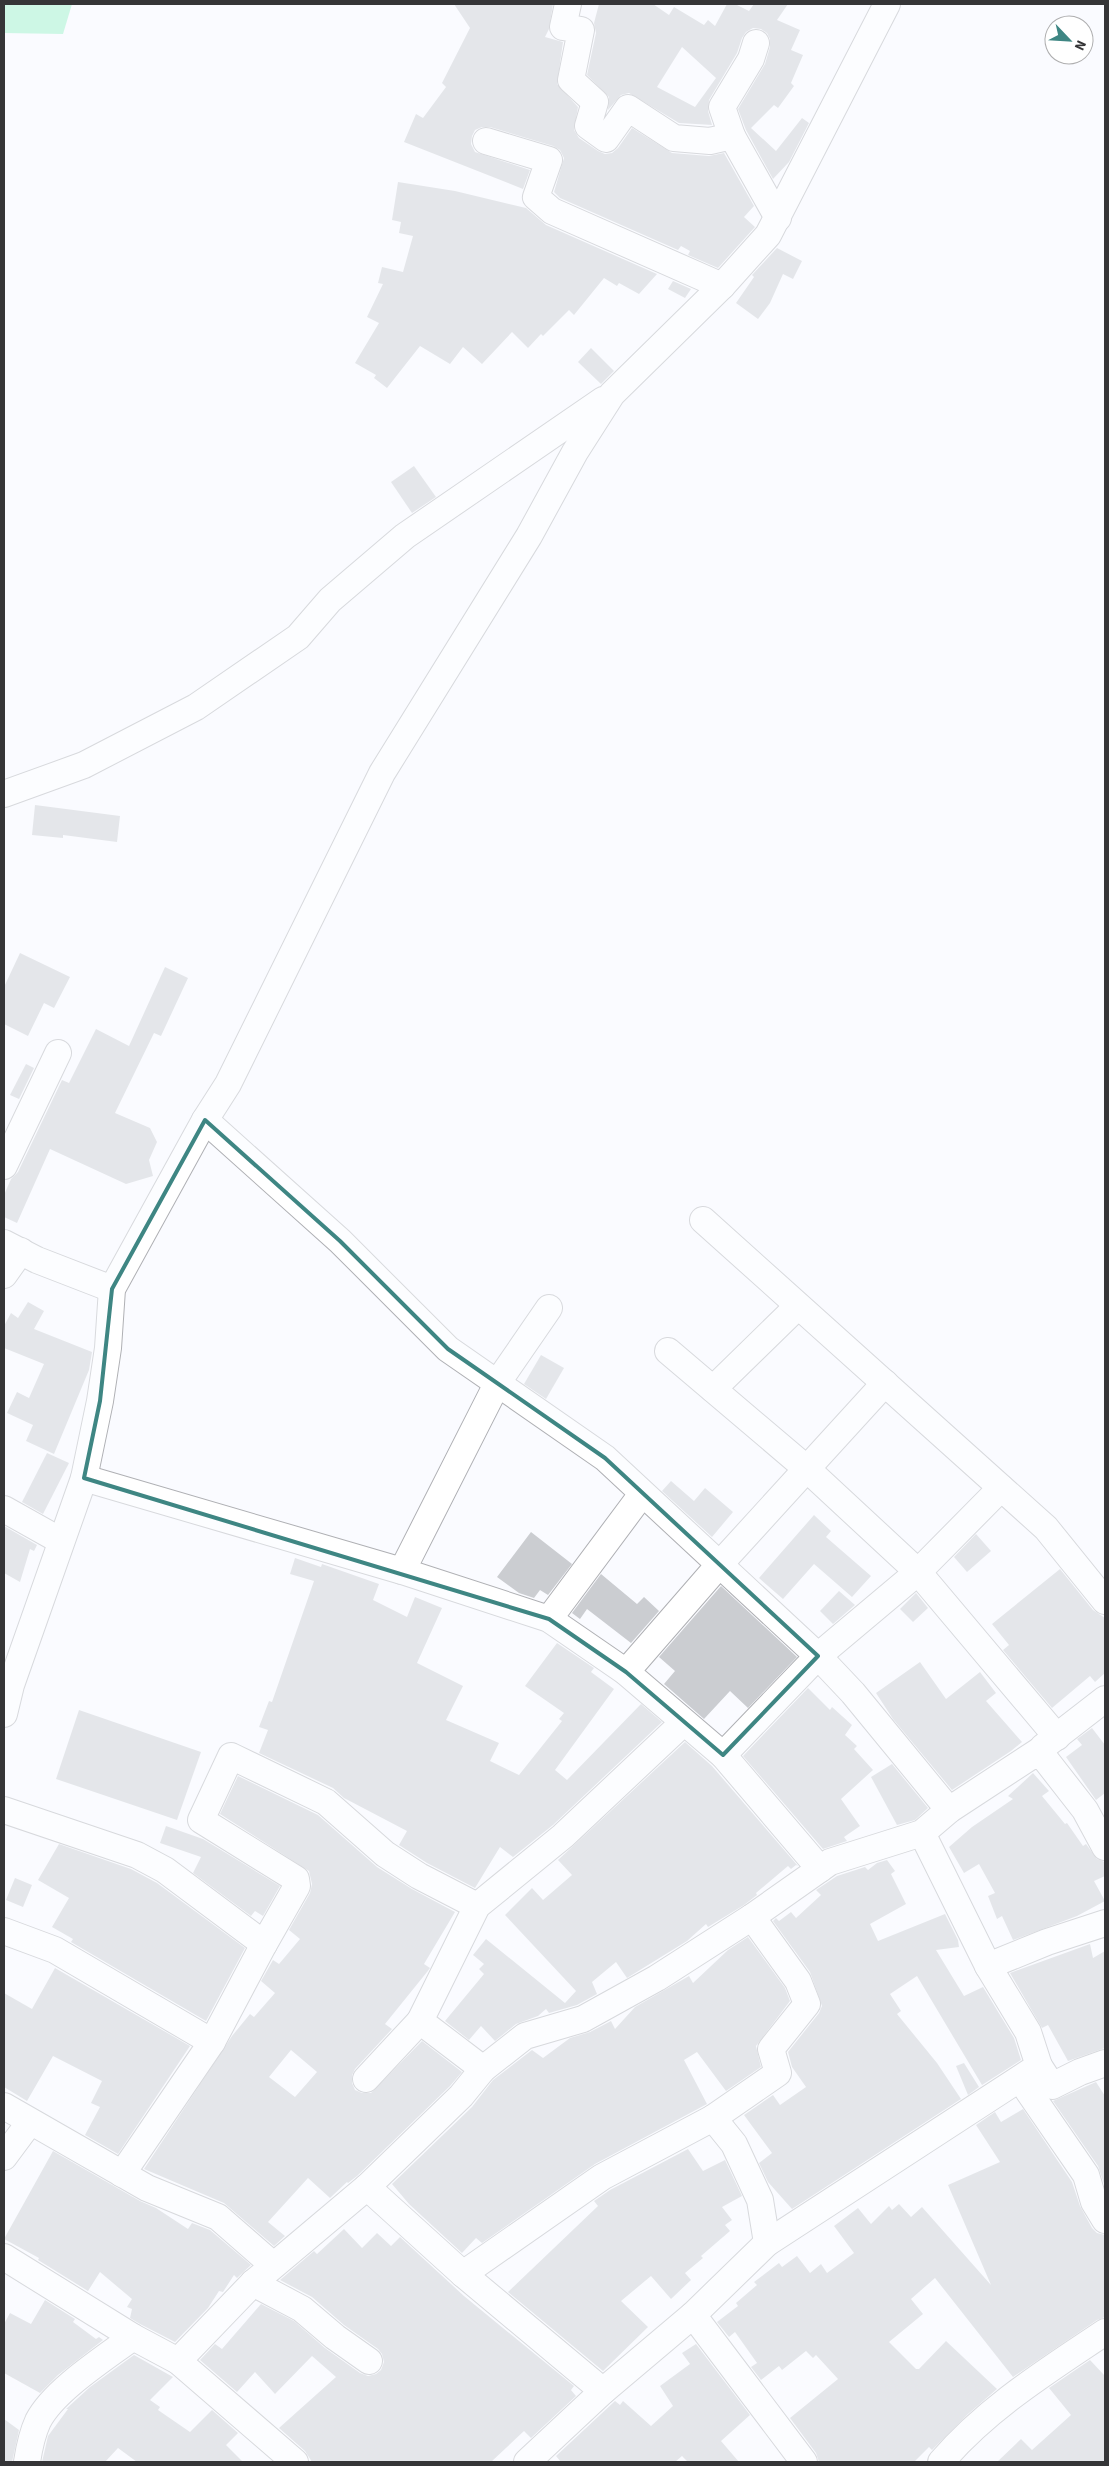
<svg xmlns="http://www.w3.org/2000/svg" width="1109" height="2466" viewBox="0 0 1109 2466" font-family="'Source Sans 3',sans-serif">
<rect width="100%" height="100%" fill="#fafbff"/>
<path fill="#97f1c6" d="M4,4H72L63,34L4,33Z"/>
<g fill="#cbcdd1" fill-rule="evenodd">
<path d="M454,4H553L549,29L545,37L563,42L557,84L578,107L574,130L579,138L598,151L605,154L612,153L618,148L632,128L672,153L709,156L724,153L754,206L744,217L755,227L718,268L688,255L690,251L681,246L678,250L560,198L554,192L564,158L560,150L553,146L490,127H482L475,130L472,136L471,144L475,152L530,170L523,189L404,142L416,114L423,118L446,87L442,83L470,28Z"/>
<path d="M599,4H653L669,15L674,7L704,25L708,20L715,26L727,4H735L749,11L754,4H788L777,20L800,30L791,50L803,55L791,83L794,86L778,108L774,105L751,128L776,151L802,118L809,123L789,162L773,179L746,130L738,109L765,64L770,47V39L767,33L761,29L753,28L746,32L742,38L737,53L709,100L708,111L712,125L679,123L629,93L621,95L608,110L609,97L587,75L596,33L594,23ZM682,47L716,78L695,107L657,87Z"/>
<path d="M398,182L455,191L526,208L546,225L657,274L639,294L619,283L617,286L604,278L574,315L569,310L543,336L541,334L528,348L512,332L482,364L463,347L450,364L420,346L387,388L374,378L376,375L355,363L379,323L367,317L383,284L378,283L382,267L403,272L413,236L399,233L401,222L392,220Z"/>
<path d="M777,248L802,261L793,279L783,274L770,303L758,319L736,303L754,277L752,275Z"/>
<path d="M673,281L691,289L685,298L668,289Z"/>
<path d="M591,348L614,371L601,384L578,362Z"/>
<path d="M414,466L436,497L412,513L391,482Z"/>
<path d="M35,805L120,816L117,842L63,835V838L32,835Z"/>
<path d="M20,953L70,977L54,1008L44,1003L28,1036L4,1024V987Z"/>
<path d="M165,967L188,978L161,1036L154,1033L115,1113L150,1128L157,1142L149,1160L153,1176L126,1184L50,1149L17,1223L4,1217V1195L11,1179L18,1172L62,1080L69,1083L96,1029L129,1046Z"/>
<path d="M26,1064L34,1068L19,1099L10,1095Z"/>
<path d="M28,1302L44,1311L34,1329L92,1352L89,1370L54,1454L26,1441L33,1425L7,1413L17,1392L29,1398L44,1364L4,1348V1326L11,1313L18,1318Z"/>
<path d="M541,1355L564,1368L546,1399L524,1384Z"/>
<path d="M47,1453L69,1463L43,1514L22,1502Z"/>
<path d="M671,1481L694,1501L705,1488L733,1512L712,1537L662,1491Z"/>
<path d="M814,1515L831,1531L826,1537L871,1576L852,1597L814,1564L783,1599L759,1578Z"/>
<path d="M4,1526L37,1545L34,1551L30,1549L20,1582L4,1573Z"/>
<path d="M531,1532L572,1564L548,1595L540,1590L534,1598L519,1593L497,1577Z"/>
<path d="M976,1534L991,1551L967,1572L954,1557Z"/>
<path d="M295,1558L321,1567L322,1564L379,1584L373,1600L407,1617L415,1597L442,1608L417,1663L463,1686L446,1720L499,1743L490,1761L519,1775L562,1721L559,1719L564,1713L525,1686L557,1643L594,1668L591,1672L614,1689L555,1770L567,1780L641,1704L662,1722L553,1825L513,1857L500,1847L475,1888L427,1863L399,1845L407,1831L344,1798L333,1788L259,1753L268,1730L259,1727L269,1701L272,1702L314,1581L290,1574Z"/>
<path d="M1060,1569L1093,1610L1105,1618V1673L1095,1682L1090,1676L1052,1708L1003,1650L1009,1645L992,1624Z"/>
<path d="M601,1574L637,1604L644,1597L659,1611L631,1643L587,1609L580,1619L572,1613Z"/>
<path d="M721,1586L797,1657L748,1708L730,1691L704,1719L664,1684L675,1671L659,1657Z"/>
<path d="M839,1591L855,1605L833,1624L820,1611Z"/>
<path d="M916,1593L928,1608L913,1622L900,1609Z"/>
<path d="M920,1662L946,1699L980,1672L996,1693L986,1701L1022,1742L1011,1751L952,1790L893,1719L876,1693Z"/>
<path d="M808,1688L830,1710L832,1707L852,1725L845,1735L857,1746L854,1749L873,1770L841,1799L860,1826L844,1837L847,1841L823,1849L743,1756Z"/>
<path d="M79,1710L201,1752L177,1820L56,1779Z"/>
<path d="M1092,1728L1105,1745V1793L1096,1800L1066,1757L1082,1745L1077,1739Z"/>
<path d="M685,1742L712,1766L798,1866L796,1865L791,1869L788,1866L756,1893L757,1895L744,1905L708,1927L706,1924L687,1941L627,1978L616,1962L592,1982L597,1994L577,2005L549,2013L546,2009L538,2016L516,2024L495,2041L481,2026L469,2040L445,2021L484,1974L479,1969L484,1964L473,1955L486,1939L565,2003L576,1991L505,1915L532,1888L543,1900L572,1875L558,1860Z"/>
<path d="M892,1764L928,1808L915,1820L897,1825L871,1777Z"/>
<path d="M1033,1773L1049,1791L1042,1796L1065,1824L1067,1823L1083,1846L1086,1844L1097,1859L1105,1862V1876L1094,1881L1105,1901L1077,1916L1013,1940L1002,1916L997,1919L988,1896L995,1893L979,1864L964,1873L949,1847L972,1827L1013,1799L1008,1796Z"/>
<path d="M238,1776L318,1815L377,1867L412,1889L455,1912L424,1964L430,1968L427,1972L385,2024L392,2029L355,2069L352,2075V2083L355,2090L362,2093H371L422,2041L462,2072L450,2086L357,2176L348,2183L347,2182L330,2198L308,2178L268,2222L285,2236L274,2246L224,2203L144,2169L232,2036L250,2014L254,2017L275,1993L261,1981L273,1960L279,1964L300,1939L289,1930L310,1893L312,1884L309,1871L220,1814ZM291,2050L317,2072L295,2097L269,2077Z"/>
<path d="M166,1826L203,1839L280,1886L263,1916L255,1911L251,1916L193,1873L201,1857L160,1843Z"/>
<path d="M59,1844L131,1869L157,1883L245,1948L206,2021L71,1942L73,1939L52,1927L69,1898L38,1880Z"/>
<path d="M887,1860L895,1871L891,1874L906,1904L870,1924L878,1941L945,1914L958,1940L959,1947L936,1950L964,1996L983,1987L1014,2038L1021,2060L982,2085L917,1976L890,1994L901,2011L897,2014L937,2063L961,2099L792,2209L768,2182L759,2163L772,2153L744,2115L773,2095L780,2105L806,2087L792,2067L788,2052L819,2013L822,2006L810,1972L773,1921L776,1918L779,1921L791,1912L796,1918L821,1895L816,1890L837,1876L865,1867L868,1870L877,1863Z"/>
<path d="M15,1878L32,1885L23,1907L6,1900Z"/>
<path d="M748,1937L785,1988L790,2001L756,2046L761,2067L726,2091L697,2052L684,2060L707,2104L595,2164L482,2243L476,2238L462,2253L409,2204L392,2184L472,2107L493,2080L532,2050L543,2058L570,2038L590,2032L611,2021L615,2029L635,2007L689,1976L693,1983L728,1950Z"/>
<path d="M1090,1944L1093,1958L1105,1951V2048L1068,2061L1048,2025L1042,2028L1010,1973Z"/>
<path d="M55,1968L190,2046L118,2154L85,2135L100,2107L91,2103L102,2081L53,2056L27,2101L4,2087V1993L32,2009Z"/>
<path d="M964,2063L979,2087L968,2095L956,2066Z"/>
<path d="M1096,2082L1105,2096V2187L1098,2166L1053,2101Z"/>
<path d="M1023,2109L1072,2182L1080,2206L1092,2228L1097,2233L1105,2235V2317L1097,2320L1013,2377L935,2278L911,2299L923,2314L889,2342L916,2369H919L946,2341L997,2389L968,2414L932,2450L929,2447L914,2462H819L816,2453L790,2418L838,2379L816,2355L813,2358L806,2351L782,2370L779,2366L761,2380L751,2367L757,2363L735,2332L729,2337L717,2322L738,2306L736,2303L757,2285L754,2282L779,2263L782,2267L797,2256L810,2273L821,2264L827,2273L854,2253L834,2226L858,2208L871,2224L889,2206L892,2210L899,2204L911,2217L922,2207L991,2285L948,2185L1000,2162L976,2125L995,2112L1001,2122Z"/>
<path d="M688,2149L703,2171L725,2160L742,2196L722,2207L732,2220L725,2225L730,2231L701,2256L703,2258L685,2273L691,2280L671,2299L651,2276L621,2301L648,2327L603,2371L508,2292L598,2206L594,2201L610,2190Z"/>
<path d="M53,2151L140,2201L156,2208L188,2229L192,2223L210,2230L251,2265L237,2278L234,2275L223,2292L219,2291L208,2308L175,2342L140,2324L130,2318L132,2309L127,2307L132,2299L100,2272L88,2291L38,2260L39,2258L4,2239Z"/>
<path d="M344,2229L362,2248L377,2233L391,2246L400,2237L464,2296L574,2386L571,2390L576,2396L531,2438L524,2431L491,2462H312L305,2451L279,2428L336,2377L312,2356L275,2394L255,2372L237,2392L200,2360L215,2344L222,2349L261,2304L294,2321L325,2348L360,2373L368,2376L376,2374L381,2370L384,2362L382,2354L378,2349L344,2325L312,2297L280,2280L314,2251L317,2254Z"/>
<path d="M45,2300L75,2319L73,2322L96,2339L99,2337L103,2340L58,2375L40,2393L4,2373V2324L10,2313L31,2324Z"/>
<path d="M696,2344L750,2415L721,2441L739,2462H688L682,2456L675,2462H561L556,2456L615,2401L620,2405L623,2401L651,2426L673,2406L660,2386L690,2364L682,2353Z"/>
<path d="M134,2355L173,2377L150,2400L160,2407L158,2410L190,2432L212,2410L238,2433L226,2445L243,2462H137L118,2448L105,2462H42L48,2436L68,2409H66L90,2387Z"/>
<path d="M1090,2360L1105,2376V2462H997L1021,2439L1032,2450L1071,2415L1049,2388Z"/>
<path d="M4,2419L19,2430L12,2462H4Z"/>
</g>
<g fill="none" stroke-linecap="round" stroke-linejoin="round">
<defs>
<g id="minor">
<path d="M568,4L563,27L581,30L571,80L595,102L588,126L606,139L628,108L674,138L710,141L732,136L778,218"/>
<path d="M732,136L722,107L751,59L756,43"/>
<path d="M486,141L549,160L536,197L552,211L722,286"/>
<path d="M4,794L84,765L196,707L298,637L330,600L405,536L603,400"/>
<path d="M205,1120L340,1241L448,1349L605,1458L818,1656L918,1572L1001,1488"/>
<path d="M4,1166L58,1053"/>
<path d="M703,1220L1046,1528L1105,1601"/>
<path d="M4,1243L37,1260L112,1289"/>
<path d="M4,1275L21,1251"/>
<path d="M668,1351L807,1469L918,1572L1057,1737"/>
<path d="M713,1389L798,1306"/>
<path d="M84,1478L402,1571L549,1619L626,1672L723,1755L818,1656L853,1693L949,1810"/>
<path d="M4,1509L61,1541"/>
<path d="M402,1571L498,1382L549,1308"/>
<path d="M549,1619L642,1494"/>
<path d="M626,1672L719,1565L885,1383"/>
<path d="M4,1714L11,1685L84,1478L100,1401L108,1348L112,1289L205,1120L228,1084L382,773L529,536L575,452L612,394L722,286L768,235L887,4"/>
<path d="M1043,1747L1105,1699"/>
<path d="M723,1755L820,1869"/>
<path d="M4,1810L137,1855L165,1870L264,1944L297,1886L296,1879L201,1820L231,1756L326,1802L385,1854L419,1876L477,1906"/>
<path d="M922,1833L988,1966L1047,1942L1105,1923"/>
<path d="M4,1931L55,1950L212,2042"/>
<path d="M1039,2066L1052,2086L1080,2072L1105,2063"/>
<path d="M483,2069L420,2021L477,1906L563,1836L683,1723"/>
<path d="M366,2079L420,2021"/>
<path d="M1020,2079L1086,2175L1094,2202L1105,2220"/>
<path d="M4,2106L147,2188L218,2217L273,2265"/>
<path d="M713,2118L778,2073L771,2049L807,2004L798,1981L752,1917"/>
<path d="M4,2157L30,2122"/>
<path d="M122,2174L212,2042L264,1944"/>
<path d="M367,2187L463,2274L603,2391"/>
<path d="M4,2257L133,2337L178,2361"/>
<path d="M463,2274L602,2177L713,2118L734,2144L760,2200L767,2243"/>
<path d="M253,2283L302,2309L335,2337L369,2361"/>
<path d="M693,2315L804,2462"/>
<path d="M27,2462C29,2449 32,2434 38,2421C54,2390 105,2358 133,2337"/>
<path d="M295,2462L178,2361L253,2283L367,2187L461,2096L483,2069L525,2036L583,2019L657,1978L752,1917L830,1862L922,1833L949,1810L1039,1751L1085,1810L1105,1847"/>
<path d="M527,2462L603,2391L693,2315L767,2243L1039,2066L1028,2032L988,1966"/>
<path d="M941,2462C987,2408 1047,2371 1105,2332"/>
</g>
</defs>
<use href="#minor" stroke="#afb0b4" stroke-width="28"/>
<use href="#minor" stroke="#fff" stroke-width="26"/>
</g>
<path d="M0 0H1109V2466H0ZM205,1120L340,1241L448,1349L605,1458L818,1656L723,1755L626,1672L549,1619L84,1478L100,1401L112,1289Z" fill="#fafbff" fill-opacity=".55" fill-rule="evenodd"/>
<path fill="none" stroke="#3e8683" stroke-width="4" stroke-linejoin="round" d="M205,1120L340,1241L448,1349L605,1458L818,1656L723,1755L626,1672L549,1619L84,1478L100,1401L112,1289Z"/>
<rect width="1109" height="2466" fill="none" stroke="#353537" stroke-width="10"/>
<g transform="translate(1069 40) rotate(115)"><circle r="24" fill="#ffffff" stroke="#aeaeaf"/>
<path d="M0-4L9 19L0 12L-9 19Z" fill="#3e8683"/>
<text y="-8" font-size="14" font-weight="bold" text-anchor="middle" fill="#353537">N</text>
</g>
</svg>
